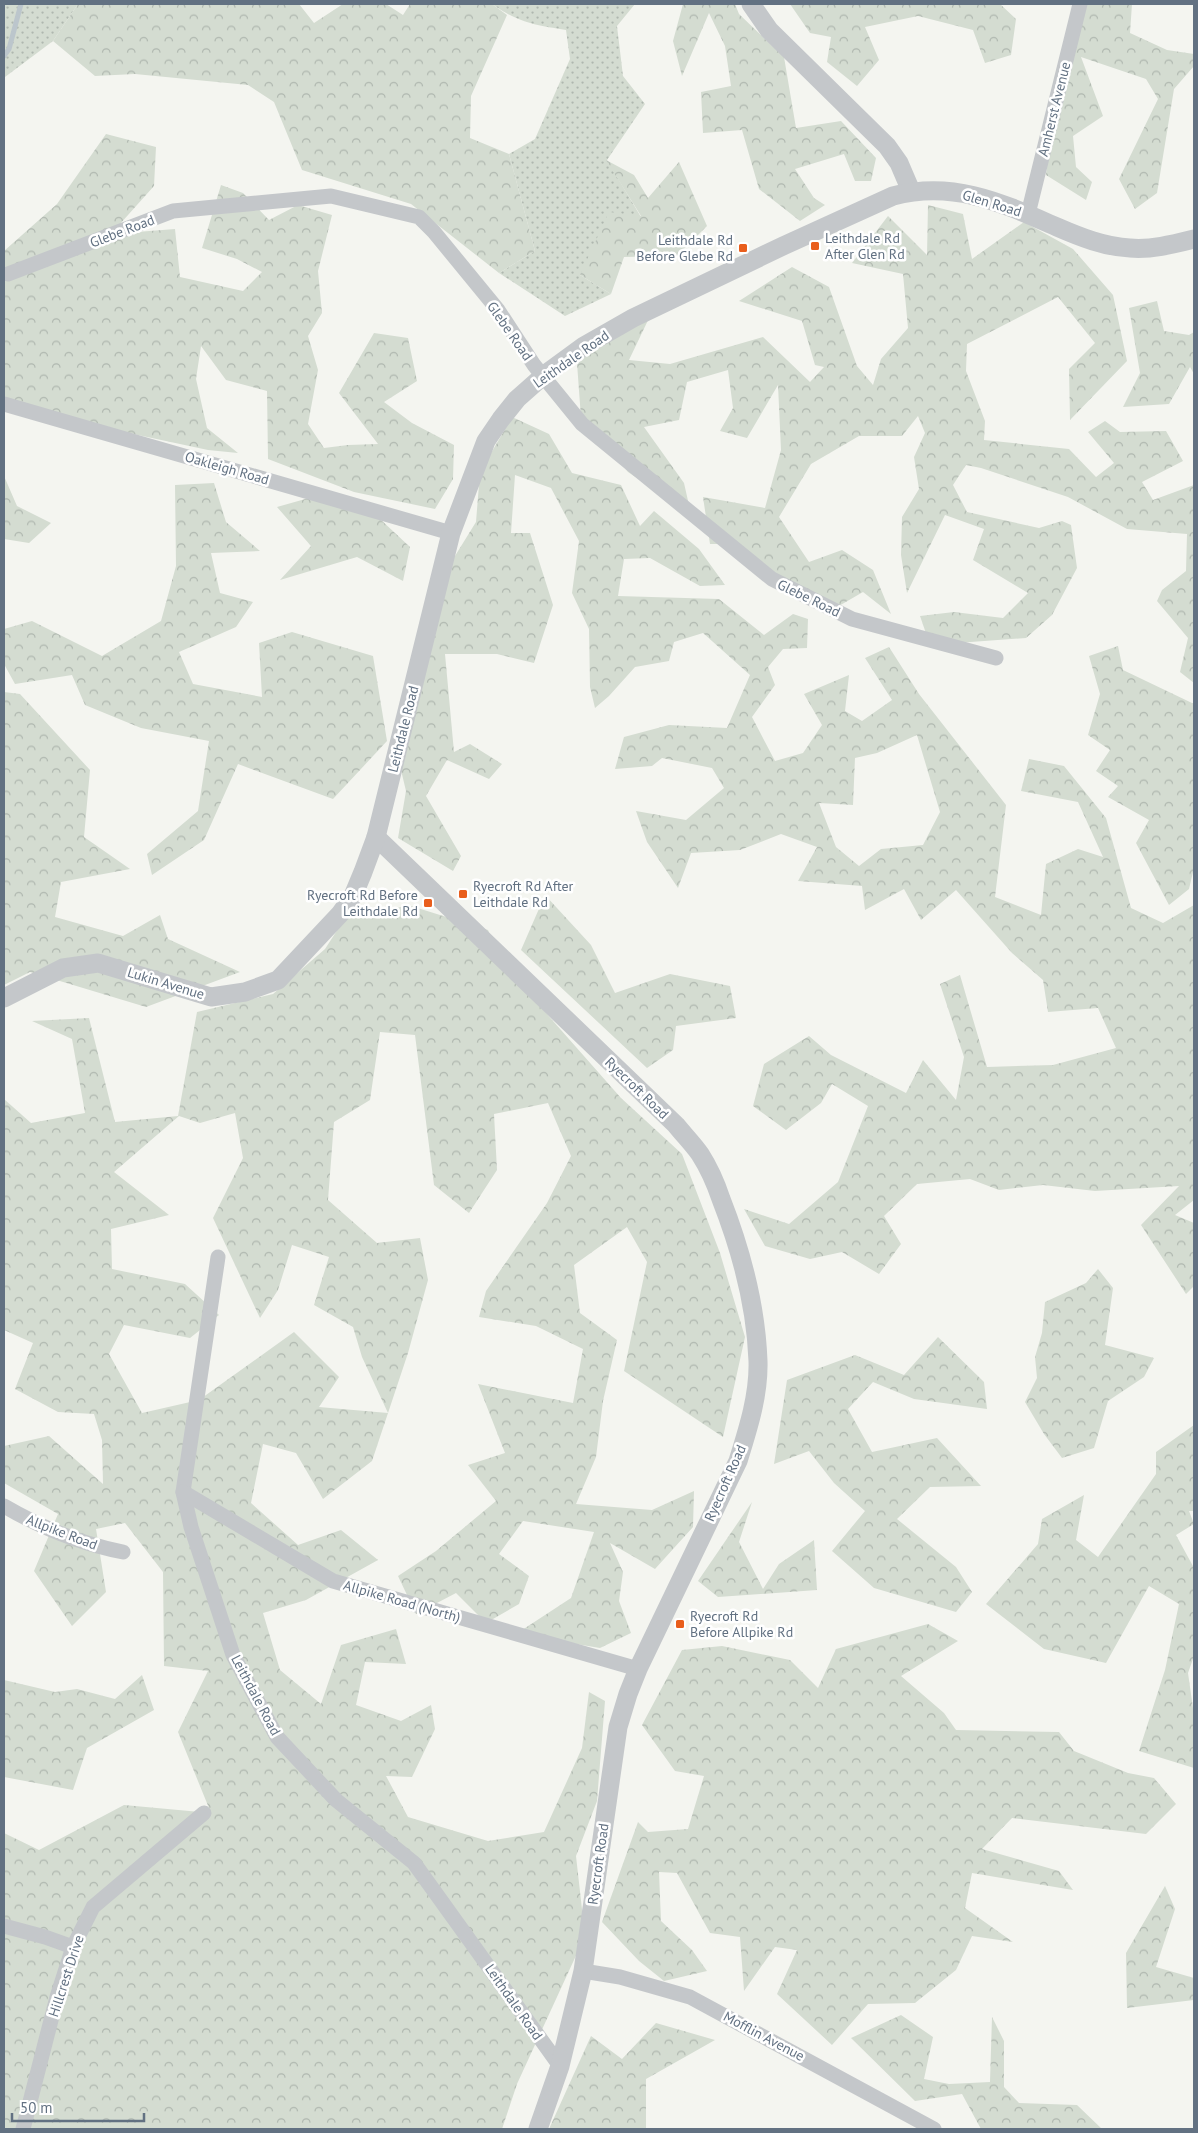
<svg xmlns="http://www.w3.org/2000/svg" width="1198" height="2133" viewBox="0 0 1198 2133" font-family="'PT Sans',sans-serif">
<defs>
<pattern id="grass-dots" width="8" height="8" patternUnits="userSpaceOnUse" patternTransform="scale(1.25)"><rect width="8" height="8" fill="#d4dcd1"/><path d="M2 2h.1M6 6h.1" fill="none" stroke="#afb7af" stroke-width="1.8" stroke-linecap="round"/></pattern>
<pattern id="forest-crowns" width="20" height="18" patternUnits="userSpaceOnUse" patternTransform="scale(1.25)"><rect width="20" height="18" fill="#d4dcd1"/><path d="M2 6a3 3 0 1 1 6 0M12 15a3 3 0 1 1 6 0" fill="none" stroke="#afb7af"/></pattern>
</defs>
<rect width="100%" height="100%" fill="#f4f5f0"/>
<g fill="url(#grass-dots)">
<path d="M4,4H78L53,41L5,77H4Z"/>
<path d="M492,4H635L617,26L623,76L645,104L607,160L641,217L580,275L611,294L565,316L499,273L535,251L509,154L535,139L570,59L566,30C534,25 519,23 492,4Z"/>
</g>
<g fill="url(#forest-crowns)" fill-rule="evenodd">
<path d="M78,4H299L314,23L343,4H386L403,15L410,4H492L507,15L471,96L470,138L509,154L535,251L499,273L411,204L302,170L274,102L248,85L135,74L95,76L53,41Z"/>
<path d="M683,4H735L739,14L784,57L796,128L841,121L876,158L871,181H855L844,154L795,169L814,198L825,205L800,221L759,189L742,130L703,133L701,92L731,86L725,46L709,13L682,76L673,41Z"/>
<path d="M790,4H1000L1016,19L1011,55L985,63L973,30L918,16L865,27L879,60L857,86L827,62L831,37L810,33Z"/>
<path d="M1084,4H1132L1130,33L1167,50L1194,54V66L1174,89L1157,193L1135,209L1119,179L1158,99L1146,79L1081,57L1103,116L1073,136L1076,167L1092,182L1086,200L1046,175L1048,153Z"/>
<path d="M106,134L156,147L154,186L111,234L175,229L180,277L243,291L262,272L237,259L202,248L221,185L243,193L269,220L298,205L332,215L318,271L322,313L308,336L318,370L308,424L324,448L348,445L378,444L339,393L374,333L408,338L417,381L384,402L412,423L454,445L453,479L435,509L354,492L268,459L267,391L226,380L201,346L196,379L207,428L238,453L208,450L63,419L4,398V251L57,204Z"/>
<path d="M606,160L634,175L648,198L679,162L707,226L677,256L624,257L611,294L580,275L609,212L641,216Z"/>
<path d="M928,205L963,214L972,259L1024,222L1073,249L1113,295L1127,361L1070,420L1069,369L1095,343L1058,297L967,344L966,371L985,421L984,440L1069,449L1096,477L1114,463L1088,432L1105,421L1120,432L1166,431L1183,461L1142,482L1153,500L1194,485V683L1180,672L1188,638L1157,601L1162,590L1186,571L1187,534L1127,529L1068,497L981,468L966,465L953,485L967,512L1039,528L1062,521L1071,525L1077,568L1052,615L1026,638L930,645L920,616L954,612L1003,618L1028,593L973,560L984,529L945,515L907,593L901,555L902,517L919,489L914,457L925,433L918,416L902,436H859L811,464L779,517L809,562L842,550L873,570L891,614L863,592L832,610L774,582L739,544H710L703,497L765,508L781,450L778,385L747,438L720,431L733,408L728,370L687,382L679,420L644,427L684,483L691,514L628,472L581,418L577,363L626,326L651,314L629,360L670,364L763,337L810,382L824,367L815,365L802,321L739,301L792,267L829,287L857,366L873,385L881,359L908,328L903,274L852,263L888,216L927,255Z"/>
<path d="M1157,301L1164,331L1189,335L1194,332V374L1190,367L1169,404L1123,407L1140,373L1129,308Z"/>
<path d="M512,417L549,434L572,473L621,485L640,526L654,511L699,549L725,585L700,586L650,558L624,559L618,596L719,599L764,635L793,614L808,619L807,648L783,649L768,667L775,685L752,717L775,761L803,753L822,725L804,694L849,675L845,711L862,721L892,700L865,658L889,647L919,694L1006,805L995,897L1041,915L1046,864L1078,849L1103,857L1078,802L1021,791L1029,759L1064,766L1106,818L1131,908L1163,923L1194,905V1200L1175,1215L1194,1223V1286L1186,1294L1141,1225L1179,1186L1095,1191L1043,1185L999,1190L970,1179L917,1184L884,1216L901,1244L879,1274L842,1252L810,1259L765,1246L744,1209L789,1224L838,1182L868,1106L832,1084L821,1103L786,1130L753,1106L764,1064L809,1036L831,1055L906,1093L923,1060L956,1100L964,1057L940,984L960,975L987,1067L1053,1065L1116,1048L1098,1008L1048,1012L1043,980L1012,953L956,890L921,920L904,889L865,910L862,886L798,881L817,847L781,834L740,850L691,853L678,888L647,842L636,811L686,820L724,788L712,768L662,758L652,766L615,769L624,737L669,725L727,728L750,675L703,633L674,642L669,661L635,667L609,696L595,708L590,687L589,629L572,593L579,541L551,488L515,475L511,533H530L553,605L534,663L497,654H445L454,752L470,744L502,764L489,779L447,760L426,796L461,856L453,871L398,838L406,791L401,770L450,564L476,522L480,472ZM917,735L940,812L923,845L881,849L859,866L836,847L819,803L853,805L855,758L877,753Z"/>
<path d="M4,476L17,506L51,523L29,543L4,539Z"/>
<path d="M214,483L226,522L260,551L211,553L220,593L253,602L236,627L179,652L193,684L262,697L259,643L292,632L373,656L387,741L333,799L238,764L204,840L152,875L147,854L198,811L209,741L141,728L85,705L72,675L15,684L4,664V629L32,621L102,656L161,621L176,566L175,485Z"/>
<path d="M323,494L380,519L410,547L403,581L357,557L280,580L311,546L277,507Z"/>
<path d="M1118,646L1123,670L1192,703H1194V868L1189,889L1169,905L1136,843L1149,820L1108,797L1118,786L1096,771L1110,750L1088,735L1100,694L1089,656Z"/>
<path d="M4,692L20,694L90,770L84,837L130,869L61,882L55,917L123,936L160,915L168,939L240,972L146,1007L30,972L4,985Z"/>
<path d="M545,895L591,945L615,993L670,974L730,986L736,1018L676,1026L673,1050L647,1068L521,950Z"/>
<path d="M408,905L488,930L501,962L621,1098L682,1154L720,1253L745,1337L723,1437L624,1371L647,1262L627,1227L574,1265L580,1313L617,1340L603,1401L596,1457L576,1504L652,1510L694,1491L693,1527L655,1569L610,1543L623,1572L619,1601L631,1633L600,1648L516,1634L571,1598L594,1532L523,1521L499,1554L529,1576L519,1604L486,1623L456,1593L416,1614L398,1576L436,1551L496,1501L468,1465L505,1453L478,1384L573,1403L583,1349L536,1326L479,1317L486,1291L547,1203L571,1156L548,1103L494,1114L497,1170L469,1213L434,1185L415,1035L380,1032L370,1100L334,1122L328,1200L377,1243L420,1238L428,1280L408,1353L372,1461L323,1499L296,1453L263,1444L251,1503L298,1545L341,1530L378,1560L306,1600L263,1613L280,1670L321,1704L341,1645L396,1629L406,1664L365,1662L356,1705L401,1721L431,1705L435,1729L412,1777L386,1776L408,1817L488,1841L544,1832L582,1748L589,1692L605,1701L597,1801L576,1856L585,1936L517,2084L502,2129H4V1833L39,1850L124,1805L211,1813L178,1732L208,1671L164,1666L163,1572L125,1523L96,1529L106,1592L72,1626L34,1571L58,1514L4,1483V1446L49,1436L103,1484L102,1440L94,1414L58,1412L15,1389L33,1343L4,1330V1099L31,1123L85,1113L72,1039L32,1021L89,1018L115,1122L178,1116L197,1012L273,994L325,949L347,915L364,917ZM235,1113L243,1158L213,1218L260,1318L278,1290L292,1245L329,1257L314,1305L353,1327L362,1357L388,1413L319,1407L339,1377L294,1332L199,1400L142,1413L109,1354L124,1325L190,1338L219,1315L185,1284L112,1269L111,1229L169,1215L114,1172L179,1116L200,1123Z"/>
<path d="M1098,1269L1113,1288L1105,1345L1154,1358L1144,1377L1108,1401L1094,1448L1062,1458L1044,1434L1025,1402L1037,1378L1035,1357L1042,1333L1045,1302L1086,1283Z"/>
<path d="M938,1337L984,1382L987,1409L914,1399L873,1382L848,1409L872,1452L937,1438L981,1486L930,1487L897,1519L956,1567L972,1592L956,1612L874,1588L832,1551L865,1511L834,1483L809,1451L774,1464L787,1380L855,1355L904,1375Z"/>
<path d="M1194,1425V1511H1189L1194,1524L1176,1535L1194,1568V1656L1188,1673L1194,1715V1768L1139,1751L1165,1670L1179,1604L1149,1586L1106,1663L1044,1649L986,1604L1038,1544L1042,1519L1084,1495L1076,1540L1098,1557L1156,1474V1452Z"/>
<path d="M752,1502L739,1542L763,1589L779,1564L814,1540L817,1590L718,1597L698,1581Z"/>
<path d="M928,1624L958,1641L901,1676L944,1713L956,1730L1059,1732L1074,1751L1128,1773L1154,1778L1176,1804L1146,1834L1012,1818L982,1849L1059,1871L1073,1890L972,1873L965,1908L1013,1942L972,1936L956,1970L915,2003L868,2004L832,2045L777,1994L797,1950L775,1947L744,1991L740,1937L710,1933L677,1873L659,1872L661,1921L692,1950L707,1971L664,1981L639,1961L602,1922L638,1822L648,1832L688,1829L704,1776L675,1771L642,1725L682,1650L722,1646L790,1660L818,1688L836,1649Z"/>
<path d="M142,1675L154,1710L87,1748L73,1790L4,1777V1680L55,1692L77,1689L115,1699Z"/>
<path d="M1165,1886L1175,1909L1156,1967L1194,1978V2000L1127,2008L1126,1953Z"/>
<path d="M901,2015L933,2037L924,2079L949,2084L990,2082L992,2017L1004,2041V2087L1019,2103L1077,2105L1102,2129H981L962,2094L915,2101L851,2038Z"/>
<path d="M656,2023L715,2040L646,2079V2129H549L591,2036L622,2059Z"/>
</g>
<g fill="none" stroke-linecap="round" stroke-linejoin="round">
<path stroke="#bcc6cc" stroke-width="5" d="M4,56L9,49L21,4"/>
<g stroke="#c4c7ca" stroke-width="15">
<path d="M1028,214L1080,4"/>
<path d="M8,274L173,211L331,196L419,217L434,232L498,310L534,365L582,424L772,579L852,619L996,658"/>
<path d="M4,404L451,533"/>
<path d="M218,1257L183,1492L191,1527L233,1655L277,1737L336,1800L414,1863L560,2066"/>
<path d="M183,1492L333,1581L638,1669"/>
<path d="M4,1506C40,1527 82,1544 123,1552"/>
<path d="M4,1926L45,1937L73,1947"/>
<path d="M583,1971L620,1977L690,1997L934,2129"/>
<path d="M23,2129L57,1997L73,1947L93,1907L204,1813"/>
</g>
<g stroke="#c4c7ca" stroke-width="19">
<path d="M751,4L769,30L887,146L899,163L911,191"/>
<path d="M376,837L676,1125C684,1135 693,1144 700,1154C709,1168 716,1184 721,1199C741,1250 756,1306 758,1361C759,1395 748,1429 738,1461L638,1669L628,1694L618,1727L583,1971L560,2066L538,2129"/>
<path d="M4,998L63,968L98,963L211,997L245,992L278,980L340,914L353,896L363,872L376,837L451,533L486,441L501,419L517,399L543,376L584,346L633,318L783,246L893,196C954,180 1002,203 1057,227C1080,237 1105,247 1130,248C1151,250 1174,244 1194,239"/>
</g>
</g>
<g fill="#e95e1c" stroke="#fff" stroke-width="2">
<rect x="810" y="241" width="10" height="10" rx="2.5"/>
<rect x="738" y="243" width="10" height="10" rx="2.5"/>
<rect x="458" y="889" width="10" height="10" rx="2.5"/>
<rect x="423" y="898" width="10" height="10" rx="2.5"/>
<rect x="675" y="1619" width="10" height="10" rx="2.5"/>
</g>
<g text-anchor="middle" stroke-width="5" stroke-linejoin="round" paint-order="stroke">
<g font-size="14" fill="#627182" stroke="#fff">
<text transform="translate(1054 109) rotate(-76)" y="5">Amherst Avenue</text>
<text transform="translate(992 203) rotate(17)" y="5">Glen Road</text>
<text transform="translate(122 231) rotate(-21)" y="5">Glebe Road</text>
<text transform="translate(510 331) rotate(55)" y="5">Glebe Road</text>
<text transform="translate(571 359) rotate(-35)" y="5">Leithdale Road</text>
<text transform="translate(227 468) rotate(16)" y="5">Oakleigh Road</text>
<text transform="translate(809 598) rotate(26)" y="5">Glebe Road</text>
<text transform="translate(403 729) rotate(-76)" y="5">Leithdale Road</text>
<text transform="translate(166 983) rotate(17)" y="5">Lukin Avenue</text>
<text transform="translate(637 1088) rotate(44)" y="5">Ryecroft Road</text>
<text transform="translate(725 1483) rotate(-66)" y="5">Ryecroft Road</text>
<text transform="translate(62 1532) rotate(21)" y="5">Allpike Road</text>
<text transform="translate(402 1601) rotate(16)" y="5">Allpike Road (North)</text>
<text transform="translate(256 1695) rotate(62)" y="5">Leithdale Road</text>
<text transform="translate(598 1864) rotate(-82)" y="5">Ryecroft Road</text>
<text transform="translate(66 1976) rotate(-72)" y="5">Hillcrest Drive</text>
<text transform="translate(514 2002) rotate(55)" y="5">Leithdale Road</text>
<text transform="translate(764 2036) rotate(28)" y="5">Mofflin Avenue</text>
</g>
<g font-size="14" fill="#627182" stroke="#fff" text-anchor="start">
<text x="825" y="243">Leithdale Rd<tspan x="825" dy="16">After Glen Rd</tspan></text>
<text x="733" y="245" text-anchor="end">Leithdale Rd<tspan x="733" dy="16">Before Glebe Rd</tspan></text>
<text x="473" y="891">Ryecroft Rd After<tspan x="473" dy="16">Leithdale Rd</tspan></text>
<text x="418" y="900" text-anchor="end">Ryecroft Rd Before<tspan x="418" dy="16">Leithdale Rd</tspan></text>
<text x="690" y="1621">Ryecroft Rd<tspan x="690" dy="16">Before Allpike Rd</tspan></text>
</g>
</g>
<rect width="1198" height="2133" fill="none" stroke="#627182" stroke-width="10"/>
<path d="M12 2113v8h132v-8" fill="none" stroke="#627182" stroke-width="2.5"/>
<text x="20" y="2113" font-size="15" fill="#627182" stroke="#ffffff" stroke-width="4" paint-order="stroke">50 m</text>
</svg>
